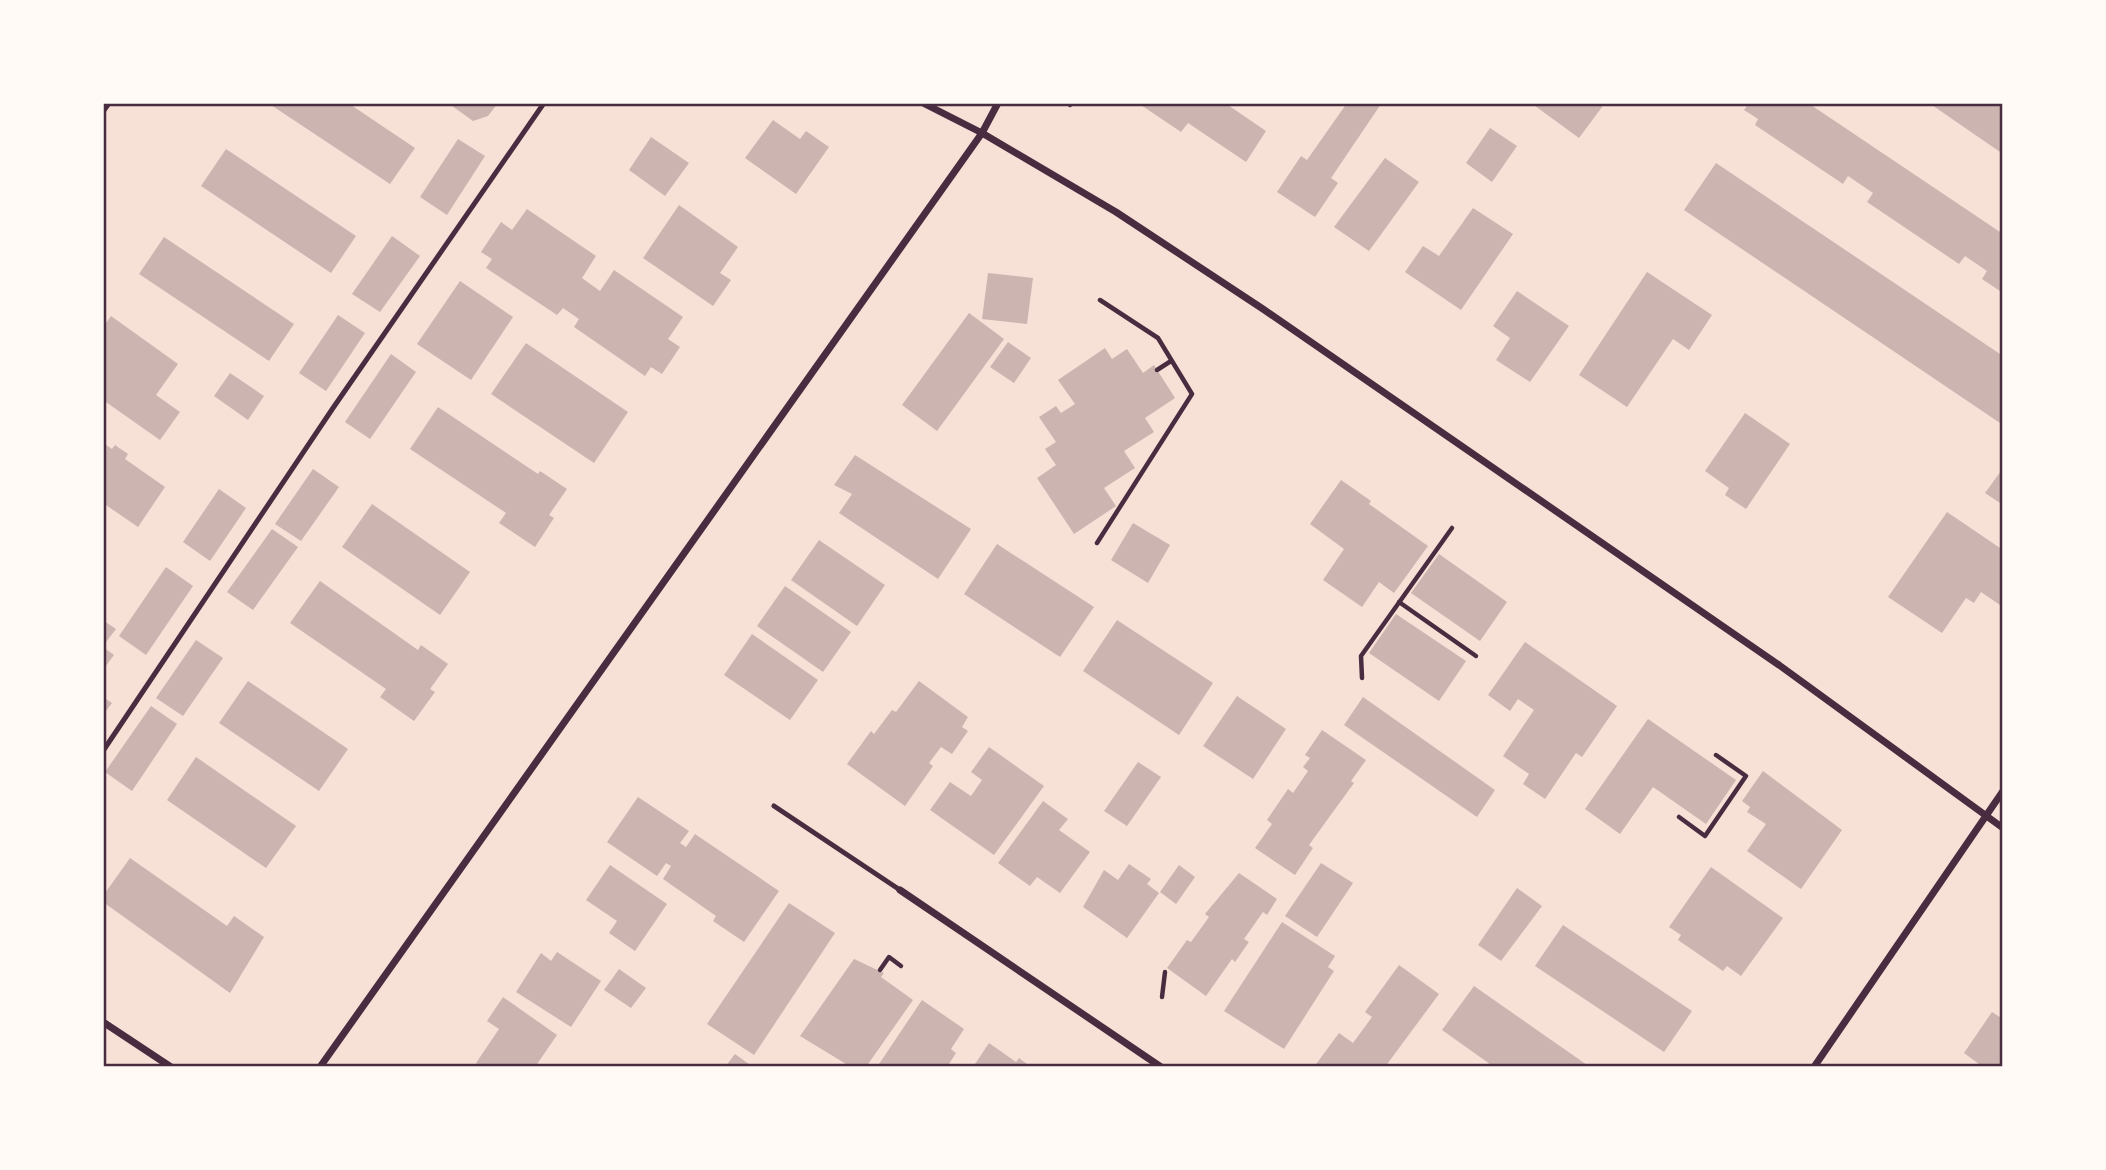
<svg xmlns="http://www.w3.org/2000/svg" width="2106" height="1170" viewBox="0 0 2106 1170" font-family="Barlow,sans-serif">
<rect width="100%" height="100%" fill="#f7e1d7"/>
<g fill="#ccb4b1">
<path d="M268,103H348L415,148L390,184Z"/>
<path d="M448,103H498L488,116L473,121Z"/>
<path d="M1138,103H1225L1266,131L1246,162L1188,123L1181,132Z"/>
<path d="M1347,103L1381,104L1331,178L1338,183L1315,217L1277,192L1301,156L1307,160Z"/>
<path d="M1531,103H1605L1579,138Z"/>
<path d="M1749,103H1808L2003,234V293L1982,279L1987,271L1965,256L1959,264L1867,202L1873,193L1848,176L1843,184L1755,125L1758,119L1744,110Z"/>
<path d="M1929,103H2003V154Z"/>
<path d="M773,120L800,139L806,131L829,147L796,194L745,158Z"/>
<path d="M1490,128L1517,146L1492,182L1466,163Z"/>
<path d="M651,137L689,163L665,196L629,170Z"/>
<path d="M458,139L485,156L447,215L420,197Z"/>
<path d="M226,149L356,236L331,273L201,186Z"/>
<path d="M1385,158L1419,182L1369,251L1334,227Z"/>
<path d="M1716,163L2003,356V425L1684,210Z"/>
<path d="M679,205L738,247L720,273L731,280L713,306L643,258Z"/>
<path d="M1473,208L1513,234L1461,310L1405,272L1423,246L1439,256Z"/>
<path d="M527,209L596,256L582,278L600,291L614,270L683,317L668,339L680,347L662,374L651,367L645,376L574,327L579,319L563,308L557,315L486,268L492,259L481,252L501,222L512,230Z"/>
<path d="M392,236L420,256L380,312L352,294Z"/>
<path d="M164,237L294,324L269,361L139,274Z"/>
<path d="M1647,272L1712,315L1689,350L1673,339L1627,407L1579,375Z"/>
<path d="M988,273L1033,278L1027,324L982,319Z"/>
<path d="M460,281L513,317L471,380L417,344Z"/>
<path d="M1517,291L1569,326L1530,382L1496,360L1510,338L1493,326Z"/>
<path d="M969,313L1004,339L937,431L902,405Z"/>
<path d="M338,315L365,333L326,391L299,373Z"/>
<path d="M111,316L178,364L156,395L180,412L160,440L103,400V327Z"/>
<path d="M1008,342L1031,358L1014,383L990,367Z"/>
<path d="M526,343L628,412L594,463L491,394Z"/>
<path d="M1105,348L1112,359L1127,349L1143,373L1154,365L1175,398L1145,418L1154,432L1124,451L1135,468L1104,488L1116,506L1074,534L1037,478L1056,465L1045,449L1056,442L1039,417L1056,406L1061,413L1075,404L1058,380Z"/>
<path d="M391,354L416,372L370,439L345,422Z"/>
<path d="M230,373L264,396L248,420L214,396Z"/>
<path d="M438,407L538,474L540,471L567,489L549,515L554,518L535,547L499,523L506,513L410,449Z"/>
<path d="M1745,413L1790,444L1746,509L1725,495L1729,488L1705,471Z"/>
<path d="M103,443L112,449L115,445L128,454L125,459L165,487L138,527L103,503Z"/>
<path d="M855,455L971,529L938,579L839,513L852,494L834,485Z"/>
<path d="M313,469L339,487L301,541L275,524Z"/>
<path d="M2001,471L2003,472V505L1985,493Z"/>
<path d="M1341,480L1371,501L1369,504L1428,546L1394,593L1379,582L1362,607L1323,580L1344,549L1310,524Z"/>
<path d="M219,489L246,508L210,561L183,542Z"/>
<path d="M372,504L470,572L440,615L342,547Z"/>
<path d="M1947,512L2003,550V607L1981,592L1974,603L1966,598L1942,633L1888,597Z"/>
<path d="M1133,523L1170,545L1148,583L1111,560Z"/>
<path d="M272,529L298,547L253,610L227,592Z"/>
<path d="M819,540L885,585L857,626L791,580Z"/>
<path d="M997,544L1094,607L1060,657L964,594Z"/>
<path d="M1439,554L1507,602L1480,641L1411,593Z"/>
<path d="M166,567L193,586L146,655L119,636Z"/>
<path d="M320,581L418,650L421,645L448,664L430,689L435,692L414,721L380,697L386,689L290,623Z"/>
<path d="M785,586L851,632L823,672L757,626Z"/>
<path d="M1396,614L1466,661L1439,701L1369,653Z"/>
<path d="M1117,620L1213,683L1179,735L1083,671Z"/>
<path d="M104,621L116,629L103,646V622Z"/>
<path d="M752,634L818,680L790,720L724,675Z"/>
<path d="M196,640L223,658L183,716L156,698Z"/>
<path d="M1525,642L1617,706L1582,757L1576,753L1545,799L1523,784L1529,774L1503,756L1534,710L1518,699L1510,711L1488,695Z"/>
<path d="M103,647L114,655L105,667L103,666Z"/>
<path d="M248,681L348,749L319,791L219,723Z"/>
<path d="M919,681L968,717L962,727L968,731L952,754L941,747L929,763L933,766L905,806L847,764L871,731L874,734L892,710L896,712Z"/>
<path d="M1237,696L1286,729L1253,779L1203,746Z"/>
<path d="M103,697L112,703L103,715Z"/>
<path d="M1363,697L1495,790L1477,817L1344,725Z"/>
<path d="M151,706L177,724L132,791L105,772Z"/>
<path d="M1648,719L1736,780L1706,824L1653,787L1620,834L1585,809Z"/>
<path d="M1322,730L1366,760L1351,781L1354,783L1309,845L1313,848L1295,875L1255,848L1272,824L1267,820L1288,789L1293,793L1308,771L1303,767L1310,758L1305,755Z"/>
<path d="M989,747L1044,786L994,855L930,810L950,782L971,796L982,780L971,772Z"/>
<path d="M196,757L296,826L266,868L167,800Z"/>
<path d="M1138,762L1161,777L1127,826L1104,811Z"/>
<path d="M1763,771L1842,830L1801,889L1747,851L1766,824L1747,812L1750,807L1742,801Z"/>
<path d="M638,797L689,831L680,843L686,847L695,834L779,891L744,942L713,921L716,916L663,879L671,866L666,863L657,876L607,842Z"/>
<path d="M1043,801L1068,819L1059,830L1090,852L1060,893L1037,877L1030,886L998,863Z"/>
<path d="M130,858L227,926L234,916L264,937L230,993L103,902V896Z"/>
<path d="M1321,863L1353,883L1317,937L1285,916Z"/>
<path d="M1129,864L1151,879L1147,884L1159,893L1127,938L1083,907L1104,870L1118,880Z"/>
<path d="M610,865L667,904L635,951L609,933L617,921L586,900Z"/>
<path d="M1179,865L1195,877L1176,904L1160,892Z"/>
<path d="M1711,867L1783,918L1741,976L1727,966L1723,971L1678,940L1681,935L1669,927Z"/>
<path d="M1239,873L1277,899L1267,915L1263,912L1244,939L1249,942L1235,962L1232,959L1206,996L1167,968L1187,940L1191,942L1209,917L1205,914Z"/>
<path d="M1517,888L1542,906L1501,961L1478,945Z"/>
<path d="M789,903L835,933L754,1055L707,1024Z"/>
<path d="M1282,922L1335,956L1328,967L1334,971L1284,1049L1224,1011Z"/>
<path d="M1563,925L1692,1011L1664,1052L1535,966Z"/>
<path d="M557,952L601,981L571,1027L516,992L541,953L551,961Z"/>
<path d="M854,959L884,973L881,977L913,1000L866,1067H851L800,1036Z"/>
<path d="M1399,965L1439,994L1385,1067H1314L1339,1033L1353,1043L1372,1017L1365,1012Z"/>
<path d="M619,969L646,988L631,1008L604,990Z"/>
<path d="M1474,986L1590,1067H1494L1442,1030Z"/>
<path d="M503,997L557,1035L535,1067H482L476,1063L499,1029L487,1021Z"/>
<path d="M922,1000L964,1029L951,1049L956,1053L947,1067H877Z"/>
<path d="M1992,1012L2003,1019V1067H1983L1964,1053Z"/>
<path d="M989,1043L1016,1062L1019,1058L1031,1067H973Z"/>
<path d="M735,1054L753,1067H725Z"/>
</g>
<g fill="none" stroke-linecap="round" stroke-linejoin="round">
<g stroke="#4a2c40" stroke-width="4.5">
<path d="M1070,105L1072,103"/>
<path d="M1157,370L1171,361"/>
<path d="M1097,543L1192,394L1158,338L1100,300"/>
<path d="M1399,602L1476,656"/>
<path d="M1362,678L1361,656L1452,528"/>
<path d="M1679,817L1705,836L1746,776L1716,755"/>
<path d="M880,970L889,957L901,966"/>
<path d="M1162,997L1165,972"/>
</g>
<g stroke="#4a2c40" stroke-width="5">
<path d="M103,751L333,408L544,103"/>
<path d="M774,806L900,890"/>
</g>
<g stroke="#4a2c40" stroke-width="7">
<path d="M923,103L982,133L1116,212L1263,309L1779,665L2003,828"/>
<path d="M103,110L108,103"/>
<path d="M900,890L1161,1067"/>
<path d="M103,1022L171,1067"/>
<path d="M320,1067L982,133L998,103"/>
<path d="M1814,1067L2003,791"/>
</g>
</g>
<rect width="2106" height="1170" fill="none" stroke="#fffaf5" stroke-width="210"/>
<rect x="105" y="105" width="1896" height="960" fill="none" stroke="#4a2c40" stroke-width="2.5"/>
</svg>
